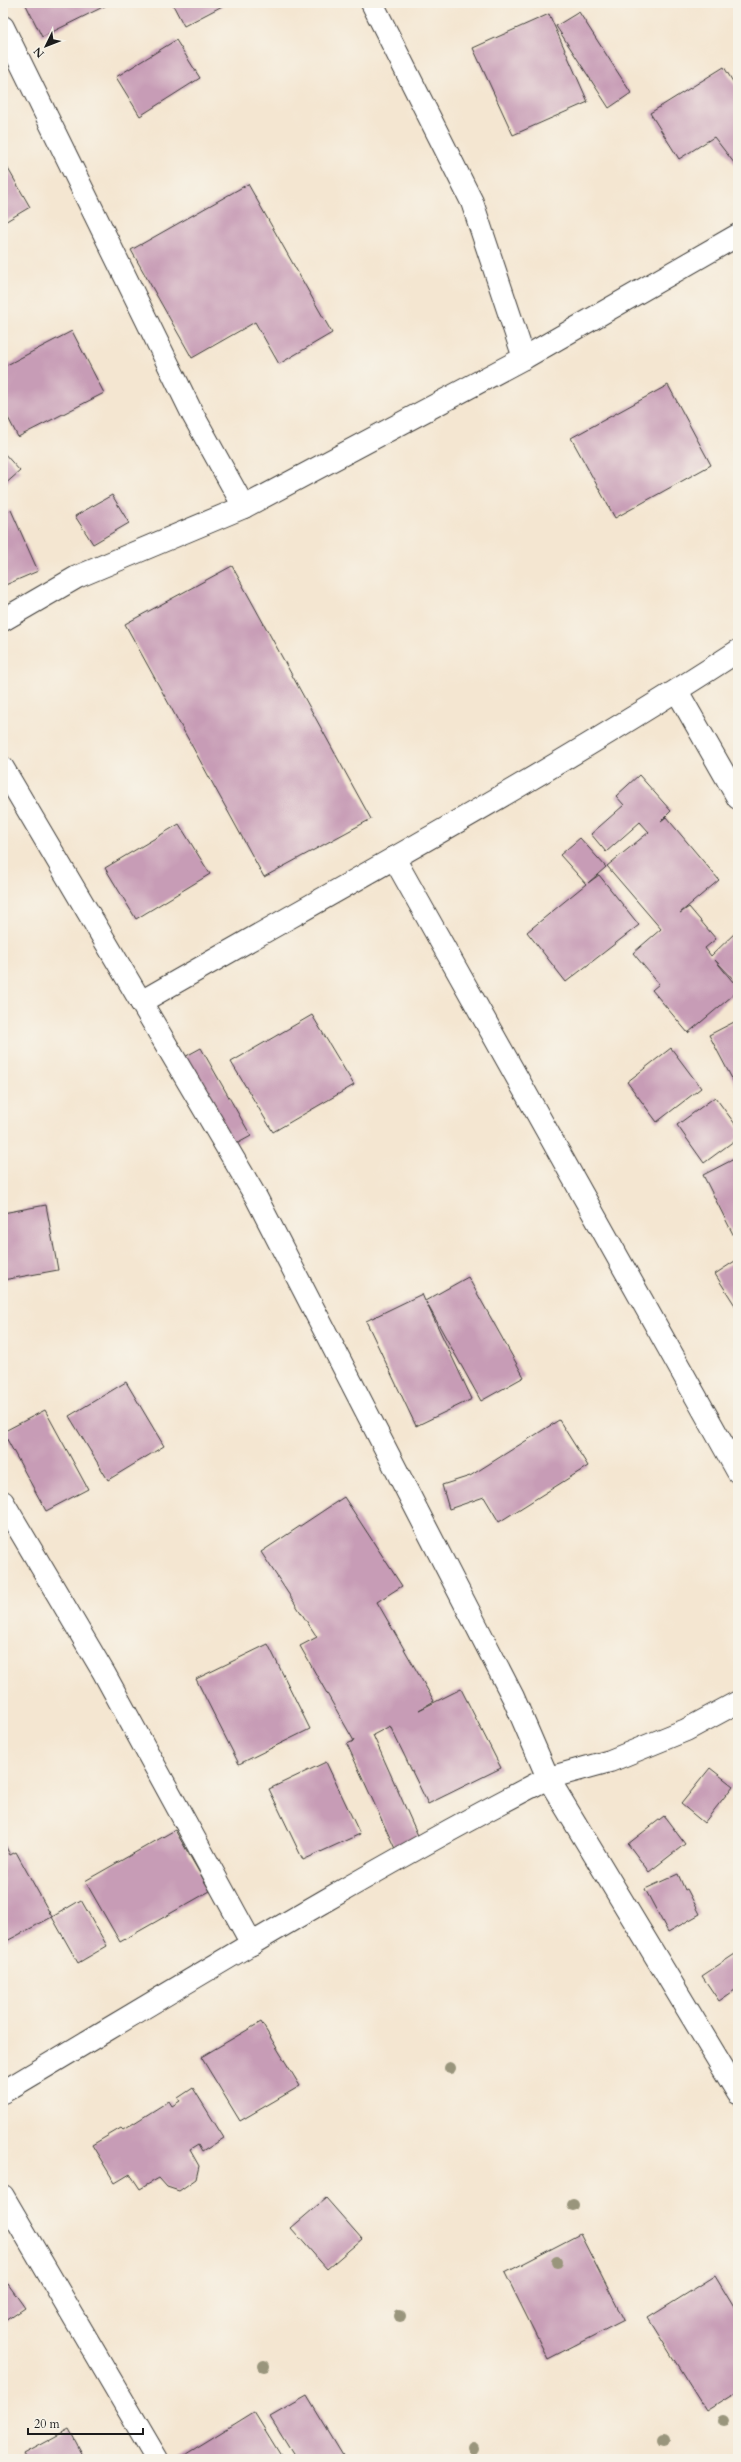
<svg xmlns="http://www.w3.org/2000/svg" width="741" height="2462" viewBox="0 0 741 2462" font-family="Cardo,serif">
<rect width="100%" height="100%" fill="#f7f3e8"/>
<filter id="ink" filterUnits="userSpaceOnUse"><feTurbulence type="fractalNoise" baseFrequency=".025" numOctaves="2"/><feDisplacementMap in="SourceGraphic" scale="8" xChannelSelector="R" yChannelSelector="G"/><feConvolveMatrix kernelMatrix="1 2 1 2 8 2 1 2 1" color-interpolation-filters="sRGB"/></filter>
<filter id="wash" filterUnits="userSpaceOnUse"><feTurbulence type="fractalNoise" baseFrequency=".012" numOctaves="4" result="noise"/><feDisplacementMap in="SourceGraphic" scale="16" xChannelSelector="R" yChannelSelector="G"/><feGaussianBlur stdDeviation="0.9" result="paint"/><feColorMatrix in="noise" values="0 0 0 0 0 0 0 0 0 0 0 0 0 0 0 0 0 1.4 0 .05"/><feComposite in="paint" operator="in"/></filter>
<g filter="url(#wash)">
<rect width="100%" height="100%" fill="#f4e6d1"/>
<g id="blocks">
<g fill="#c79cb6">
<path d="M25,3H111L42,37Z"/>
<path d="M172,3H228L184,26Z"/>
<path d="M579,12L631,93L609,108L556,26Z"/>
<path d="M549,14L588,102L513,135L473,48Z"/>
<path d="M176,40L200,78L140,116L116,77Z"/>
<path d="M724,67L738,90V168L714,137L679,159L650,113Z"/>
<path d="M3,160L30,207L3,223Z"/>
<path d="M248,184L332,333L279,364L255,322L192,358L131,250Z"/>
<path d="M72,331L104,393L18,437L3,408V367Z"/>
<path d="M668,385L711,465L615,518L571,438Z"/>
<path d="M3,452L20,471L3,486Z"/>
<path d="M112,495L129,523L93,544L75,516Z"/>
<path d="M11,510L38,571L3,586V513Z"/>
<path d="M232,566L371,819L264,877L125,624Z"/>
<path d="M639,775L671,811L661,821L666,817L719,880L680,913L689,907L716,939L705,948L711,956L738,930V984L715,960L738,988V991L688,1033L652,990L659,984L633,953L661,929L607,866L649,832L640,822L606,852L591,834L624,805L616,796Z"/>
<path d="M179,824L210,874L136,919L105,868Z"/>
<path d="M580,838L606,867L588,883L599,875L639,925L566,982L527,932L586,884L560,855Z"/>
<path d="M312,1015L354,1085L273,1132L231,1062Z"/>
<path d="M738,1020V1090L709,1035Z"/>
<path d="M201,1048L251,1136L229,1148L179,1060Z"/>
<path d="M671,1048L701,1088L657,1122L627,1082Z"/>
<path d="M715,1097L738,1128V1138L704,1163L677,1125Z"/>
<path d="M738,1157V1244L703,1175Z"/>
<path d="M46,1205L58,1270L3,1280V1213Z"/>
<path d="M738,1259V1310L715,1274Z"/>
<path d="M468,1277L524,1377L481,1401L426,1302L472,1399L416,1426L366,1321L422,1294L425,1301Z"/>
<path d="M126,1382L164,1446L108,1480L69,1416Z"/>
<path d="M45,1410L88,1489L46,1511L3,1432Z"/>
<path d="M559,1420L588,1466L499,1522L484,1497L449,1509L442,1485L470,1476Z"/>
<path d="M344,1497L402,1586L377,1602L434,1701L419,1710L461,1689L501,1768L428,1804L390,1726L373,1735L420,1840L396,1851L347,1744L354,1741L300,1646L317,1637L261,1552Z"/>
<path d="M268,1644L310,1729L239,1764L196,1679Z"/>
<path d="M326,1762L360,1834L303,1860L269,1789Z"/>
<path d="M710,1768L733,1786L704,1823L681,1804Z"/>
<path d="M664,1816L685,1844L649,1872L628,1844Z"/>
<path d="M175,1830L210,1891L120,1942L85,1881Z"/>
<path d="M3,1841L10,1855L16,1852L52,1917L3,1943Z"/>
<path d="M678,1874L685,1890L687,1889L700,1914L668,1932L645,1889Z"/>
<path d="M81,1900L107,1946L78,1963L52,1917Z"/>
<path d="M738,1952V1988L719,2001L702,1976Z"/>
<path d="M261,2022L300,2086L240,2121L201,2057Z"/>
<path d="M193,2088L224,2138L202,2152L198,2145L190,2150L199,2166L196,2179L179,2191L167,2187L159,2178L140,2189L130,2174L115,2183L92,2145L121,2128L123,2130L169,2101L172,2106L180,2101L178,2098Z"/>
<path d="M326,2198L362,2239L327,2269L291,2228Z"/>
<path d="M580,2234L624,2320L548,2359L505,2273Z"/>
<path d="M715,2276L738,2314V2391L706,2411L648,2318Z"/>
<path d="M8,2284L25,2308L3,2323V2287Z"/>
<path d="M307,2396L345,2459H296L270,2417Z"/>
<path d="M254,2412L283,2459H178Z"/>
<path d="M69,2429L85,2459H26L23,2454Z"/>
</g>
</g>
</g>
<g filter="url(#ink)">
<use href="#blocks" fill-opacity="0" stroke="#3c3a37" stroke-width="1"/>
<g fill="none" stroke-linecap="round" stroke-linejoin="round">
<defs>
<g id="minor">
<path d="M372,3L472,202L524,358"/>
<path d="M3,27L193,415L244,507"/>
<path d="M3,620L77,577L244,507L524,358L738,235"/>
<path d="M677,691L738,798"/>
<path d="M3,768L256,1197L513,1697L548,1778C362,1874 183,1985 3,2092"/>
<path d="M394,858L738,1472"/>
<path d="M141,1002C341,887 545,777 738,651"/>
<path d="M3,1502L104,1673L252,1944"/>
<path d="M738,1702L686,1730L610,1761L548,1778L738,2093"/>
<path d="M3,2196L157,2459"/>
</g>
</defs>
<use href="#minor" stroke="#3c3a37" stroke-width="24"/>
<use href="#minor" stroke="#fff" stroke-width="22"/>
</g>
<g fill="#99957c">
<circle cx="450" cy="2068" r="6"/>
<circle cx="573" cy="2205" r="6"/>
<circle cx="557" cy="2262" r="6"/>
<circle cx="400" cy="2316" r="6"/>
<circle cx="264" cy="2366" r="6"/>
<circle cx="723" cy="2421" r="6"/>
<circle cx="664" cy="2439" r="6"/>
<circle cx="473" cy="2447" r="6"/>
</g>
</g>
<rect width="741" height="2462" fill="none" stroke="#f7f3e8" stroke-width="16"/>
<g transform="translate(46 46) rotate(227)" stroke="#f7f3e8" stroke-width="3" paint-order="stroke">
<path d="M0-3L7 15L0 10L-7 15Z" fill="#1c1c1c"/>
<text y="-6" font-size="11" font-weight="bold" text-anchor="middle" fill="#1c1c1c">N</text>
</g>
<path d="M28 2428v6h115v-6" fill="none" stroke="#1c1c1c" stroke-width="2"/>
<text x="34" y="2428" font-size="12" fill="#1c1c1c" stroke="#f7f3e8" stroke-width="3" paint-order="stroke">20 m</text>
</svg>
